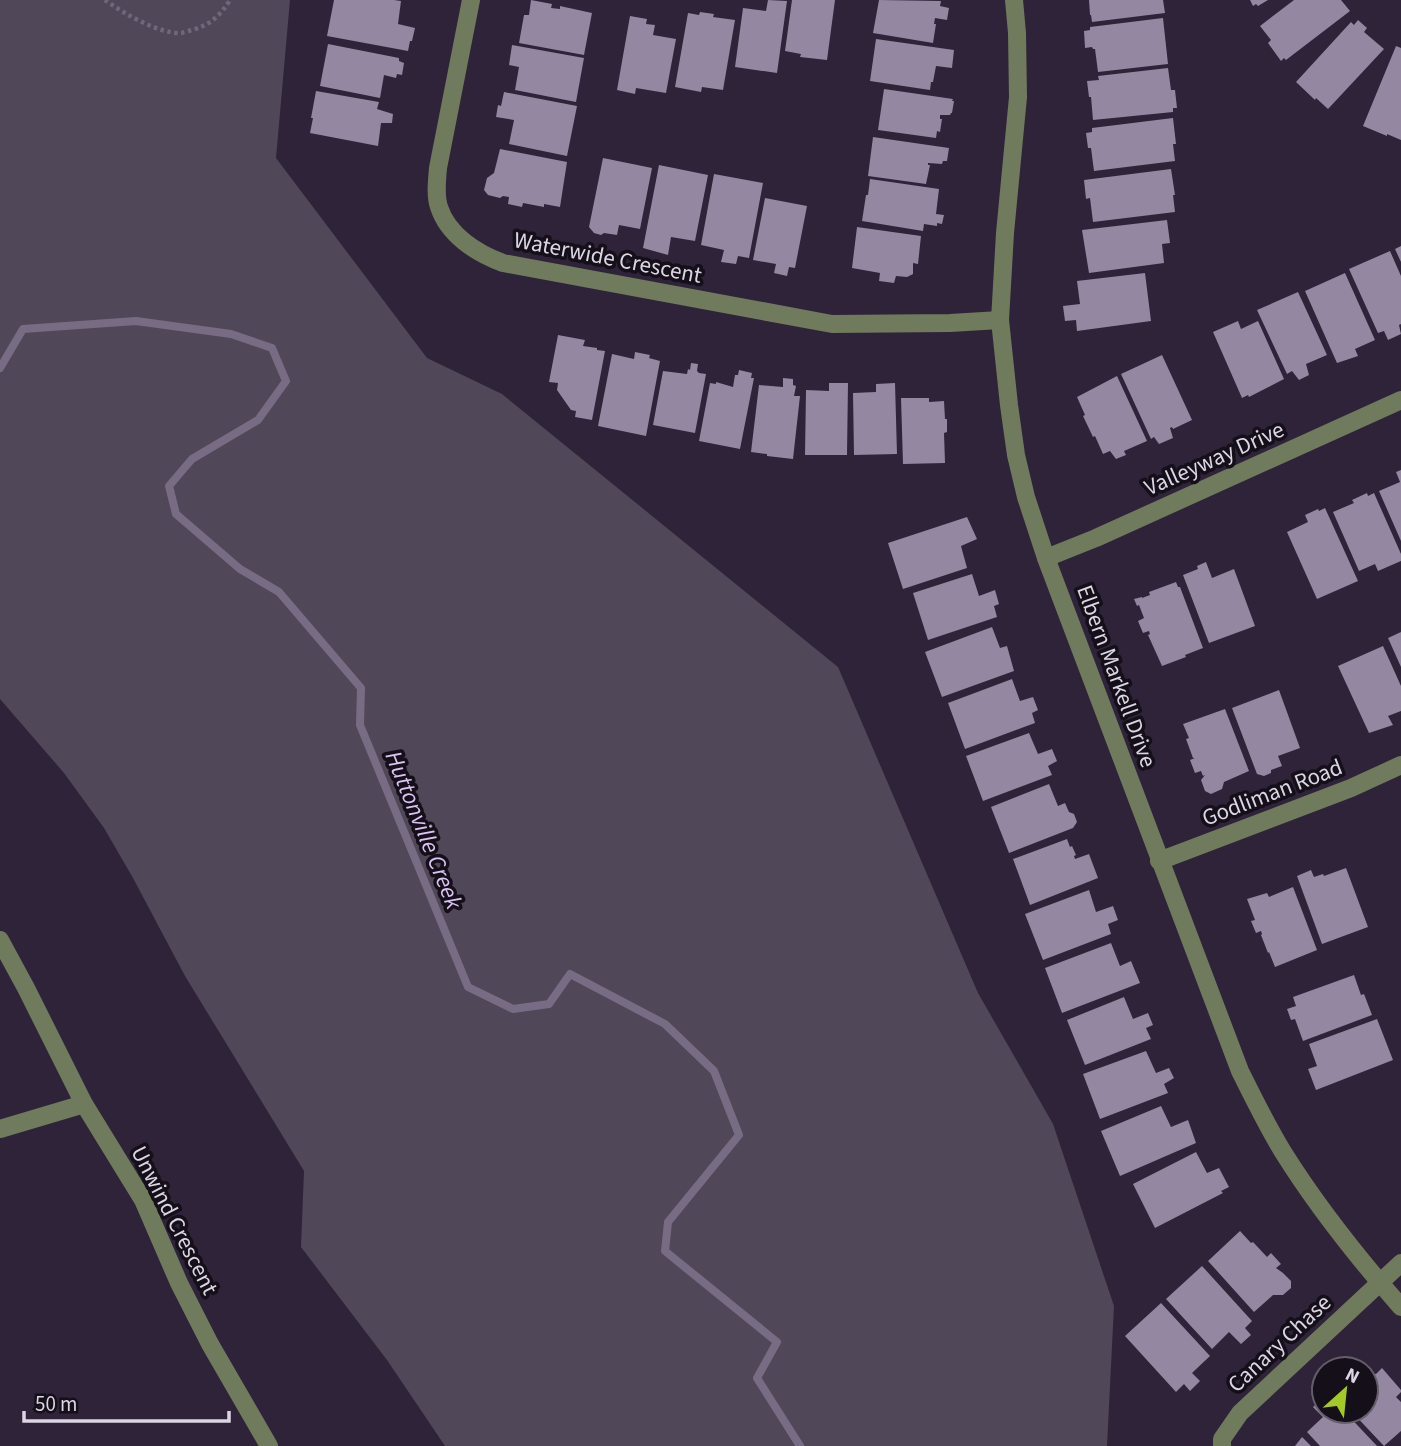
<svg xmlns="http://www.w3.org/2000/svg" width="1401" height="1446" viewBox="0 0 1401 1446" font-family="'Source Sans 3',sans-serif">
<rect width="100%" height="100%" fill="#2e2339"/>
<path fill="#504759" d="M0,0H290L276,158L427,358L502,394L838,667L978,993L1053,1124L1114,1306L1107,1446H445L387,1360L301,1247L304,1171L185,976L133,878L104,828L64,773L0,699Z"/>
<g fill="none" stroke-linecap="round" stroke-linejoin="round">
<path stroke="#786c84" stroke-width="8" d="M0,368L23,329L136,321L231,334L272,348L286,381L258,420L192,459L169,486L176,514L240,569L279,592L361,688L360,725L468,987L513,1009L549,1004L570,974L665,1024L714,1071L739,1135L668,1222L665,1251L777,1342L757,1378L800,1446"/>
</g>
<g fill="#9487a1">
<path d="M334,0H394L401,1L398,24L415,28L412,41H410L408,51L327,36Z"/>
<path d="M531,0L552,4L551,8L560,9V6L592,13L584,55L519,43L524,15H529Z"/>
<path d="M768,0L787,1L777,73L735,67L743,8L766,11Z"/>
<path d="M792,0H835L827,60L800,57L801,54L785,51Z"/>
<path d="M879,0L941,1L940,6L949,8L947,20L935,18L934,24H936L933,43L873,33Z"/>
<path d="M1089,0H1163L1165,13L1092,22L1091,15H1090Z"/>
<path d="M1250,0H1268L1258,6L1256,4L1253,6Z"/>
<path d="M1294,0H1341L1350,11L1286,60L1284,58L1281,61L1268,43L1271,40L1260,26Z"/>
<path d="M700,12L714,14L713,17L735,20L723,90L702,87L701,92L675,87L688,13L699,15Z"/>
<path d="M630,16L647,19L646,24L655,25L653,35L676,39L666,93L636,88L635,94L617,90Z"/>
<path d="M1163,18L1168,64L1098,72L1095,49H1093L1092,47L1085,48L1084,31L1090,30V27Z"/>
<path d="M1358,20L1367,28L1364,32L1384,49L1328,109L1316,98L1315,100L1296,82L1351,22L1354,25Z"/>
<path d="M876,39L954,50L952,68L936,66L933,82H931L930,90L870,81Z"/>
<path d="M328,44L399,58V61L404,63L402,75L397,74L396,78L384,75L380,98L320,86Z"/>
<path d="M512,45L584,58L576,102L515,90L519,67L509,65Z"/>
<path d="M1396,46L1401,48V140L1387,134V136L1363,126Z"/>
<path d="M1168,68L1171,90H1175L1177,108H1173V112L1093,120L1091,97H1089L1087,81L1099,80L1098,76Z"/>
<path d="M884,89L953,99L952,101H954L952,113H951L950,115H940V119H942L940,132L937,131L936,138L878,130Z"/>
<path d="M316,91L379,102L377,109L393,114L392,123H381L378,146L310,133L313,118H311Z"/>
<path d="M504,92L577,106L567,156L509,144L514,120L496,117L498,105L501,106Z"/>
<path d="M1173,118L1176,144H1173L1175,161L1094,171L1091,148H1088L1086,133L1092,132V128Z"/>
<path d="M873,137L949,148L947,161H943L942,164L928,163V165H930L926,184L868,176Z"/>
<path d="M500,149L567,162L560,207L544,204V207L523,203L522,207L508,204L509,197L503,196L500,198L488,195L484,190L487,178L494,173Z"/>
<path d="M603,158L652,168L640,229L619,225L617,235L604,233L601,235L594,233L589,227Z"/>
<path d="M659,165L708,175L695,241L671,237L668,255L643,248Z"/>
<path d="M1171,169L1175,195H1173L1175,212L1093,222L1090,198L1086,199L1084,180Z"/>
<path d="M714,174L763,183L749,258L738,256L736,264L721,262L724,250L701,245Z"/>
<path d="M870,179L939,189L936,214L944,215L942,224L937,223V226L924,224L923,231L862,221L866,195H868Z"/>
<path d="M765,198L807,206L795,268L789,267L787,276L774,273L776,264L753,260Z"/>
<path d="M1167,220L1170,243L1162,244L1164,263L1089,273L1082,230Z"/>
<path d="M857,227L921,236L918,264L913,263V274L907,277L896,276L894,283L879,281L880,273L852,268Z"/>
<path d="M1401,246V262L1395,249Z"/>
<path d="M1390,251L1401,276V324L1399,325L1401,334L1388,340L1384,331L1378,333L1349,269Z"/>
<path d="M1145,273L1151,321L1077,331L1076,320L1065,321L1063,306L1080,304L1077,281Z"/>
<path d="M1345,273L1375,340L1355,349L1358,356L1337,363L1305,291Z"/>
<path d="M1298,292L1327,355L1306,364L1309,375L1299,380L1292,371L1287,374L1257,310Z"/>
<path d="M1238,321L1241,329L1258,321L1284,379L1249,397L1248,395L1242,398L1213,332Z"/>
<path d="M558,335L585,340L583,346L597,348V350L605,351L592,420L575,417L576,411L571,410L557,390L558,383L549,382Z"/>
<path d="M635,352L650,355L649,358L660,361L646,436L598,426L612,354L634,359Z"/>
<path d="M1162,355L1192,420L1173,429L1172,427L1170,428L1173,438L1159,444L1154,437L1151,439L1121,374Z"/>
<path d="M691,363L698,364L697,371L699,373L706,374L695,433L653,425L663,371L687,374L688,369L690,370Z"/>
<path d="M739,370L752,373L751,378H754L740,449L699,441L710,383L716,384V382L733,387L735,375H738Z"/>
<path d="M1117,376L1147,441L1124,451L1126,455L1116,459L1110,451L1103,454L1095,436L1093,437L1083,416L1085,415L1077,397Z"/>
<path d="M783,378L793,379V385L796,386L794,396H800L793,459L767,456V454L751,452L759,385L783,387Z"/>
<path d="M829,383H848L847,455H805L806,390L829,391Z"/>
<path d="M895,383L897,454L854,455L853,393L876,392V384Z"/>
<path d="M901,398H929V402L944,401L945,419H947V432L944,433L945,463L903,464Z"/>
<path d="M1401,470V541L1379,491L1400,482L1396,472Z"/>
<path d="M1367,493L1368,496L1374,493L1401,554V561L1378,571L1375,564L1359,571L1333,512L1354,503L1352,500Z"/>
<path d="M1325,508L1358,581L1317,599L1287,532L1308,522L1305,515L1318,509L1319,511Z"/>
<path d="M967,517L977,539L961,546L967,568L903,589L888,543Z"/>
<path d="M1206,562L1212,578L1234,569L1255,626L1209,643L1183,575L1198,569L1197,566Z"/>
<path d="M972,574L979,596L995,590L999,604L994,606L997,617L928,640L913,593Z"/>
<path d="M1176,582L1178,587H1180L1203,648L1185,655L1186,657L1162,666L1148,635L1150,634L1149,631L1143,633L1138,621L1144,618L1139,605L1137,606L1134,599L1142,597V598L1150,595L1149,592Z"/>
<path d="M992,627L1000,648L1007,646L1014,671L942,697L925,652Z"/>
<path d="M1401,632V667L1388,638Z"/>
<path d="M1383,646L1401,686V711L1388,716L1393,725L1369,733L1338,666Z"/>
<path d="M1012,679L1020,701L1033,697L1038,710L1032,713L1035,723L965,749L948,703Z"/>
<path d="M1279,690L1300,748L1278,756L1282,766L1271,770V773L1264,776L1257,774L1232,708Z"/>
<path d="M1225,709L1249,771L1224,782L1222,789L1211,794L1205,791L1201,780L1205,775L1203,776L1201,771L1195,773L1190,760L1195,758H1193L1186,739L1189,738L1183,724Z"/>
<path d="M1029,733L1038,754L1052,749L1057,761L1048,766L1052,775L983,801L966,756Z"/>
<path d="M1049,784L1058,806L1065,803L1069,812L1074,814L1077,822L1073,828L1009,853L991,807Z"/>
<path d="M1067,839L1070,847L1072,846L1076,855L1074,856L1075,859L1089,854L1098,878L1030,905L1013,859Z"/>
<path d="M1346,868L1368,927L1322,944L1297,876L1311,870L1314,877L1323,874L1324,876Z"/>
<path d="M1293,887L1317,950L1275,967L1269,952L1268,953L1261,935L1262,934L1261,931L1256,933L1251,921L1255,920L1247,899L1267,893L1269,897Z"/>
<path d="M1089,890L1096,912L1113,906L1118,920L1108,924L1111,934L1043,960L1025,914Z"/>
<path d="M1111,943L1120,966L1131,961L1140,983L1062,1013L1045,968Z"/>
<path d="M1354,975L1361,995L1364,994L1372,1015L1303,1041L1295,1019L1291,1020L1287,1009L1296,1006L1293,997Z"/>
<path d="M1124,997L1133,1019L1148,1013L1153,1025L1146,1028L1151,1039L1085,1065L1067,1020Z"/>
<path d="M1377,1019L1393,1060L1316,1090L1308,1069L1317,1066L1309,1044Z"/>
<path d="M1146,1051L1156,1073L1169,1068L1174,1078L1164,1084L1168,1093L1100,1119L1083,1074Z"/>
<path d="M1161,1106L1171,1127L1188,1120L1196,1143L1120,1176L1101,1131Z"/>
<path d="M1196,1152L1207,1173L1219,1168L1229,1187L1221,1191L1223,1193L1155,1228L1133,1184Z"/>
<path d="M1240,1231L1251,1243L1253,1242L1267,1257L1271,1253L1281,1264L1276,1268L1283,1273L1291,1281V1288L1283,1295H1273L1254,1312L1208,1261Z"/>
<path d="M1202,1266L1252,1321L1245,1328L1251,1335L1241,1344L1229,1332L1212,1349L1166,1299Z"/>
<path d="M1161,1303L1210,1356L1192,1373L1200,1381L1190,1391L1184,1384L1176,1392L1125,1336Z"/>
<path d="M1382,1368L1401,1390V1392L1396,1397L1401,1402V1431L1384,1446L1351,1411H1366V1376L1369,1373L1376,1374Z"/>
<path d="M1324,1397V1411H1344L1377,1446H1320L1307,1432L1323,1417L1313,1407Z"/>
<path d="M1302,1437L1311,1446H1295Z"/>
</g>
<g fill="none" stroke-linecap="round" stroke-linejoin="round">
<path stroke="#70677a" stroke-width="4.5" stroke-dasharray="3.5 3.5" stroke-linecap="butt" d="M105,0C123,13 159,34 181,33C182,33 192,30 192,30C210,25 220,16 230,0"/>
<g stroke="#707a5d" stroke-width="18">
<path d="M471,0L438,168C437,181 435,195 439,207C448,235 476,253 503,263L832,324L950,323L1000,320"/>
<path d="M1014,0L1017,33L1018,97L1005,233L1000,320L1009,405L1016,455L1026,497L1046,558L1240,1071C1254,1099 1267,1126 1283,1152C1318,1208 1358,1258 1401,1307"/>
<path d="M1046,558L1096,538L1401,400"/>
<path d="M1159,861L1351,788L1401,765"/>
<path d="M0,940L26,988L84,1104L143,1200L179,1283L210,1344L269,1446"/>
<path d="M0,1129L84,1104"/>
<path d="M1222,1446V1439L1240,1413L1401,1263"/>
</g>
</g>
<g text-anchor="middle" stroke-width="7" stroke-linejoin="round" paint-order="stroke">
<g font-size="23" fill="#dcd5e3" stroke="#140f19">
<text transform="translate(608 257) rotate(11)" y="8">Waterwide Crescent</text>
<text transform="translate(1214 458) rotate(-24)" y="8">Valleyway Drive</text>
<text transform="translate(1117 676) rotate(70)" y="8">Elbern Markell Drive</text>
<text transform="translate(1272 792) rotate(-21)" y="8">Godliman Road</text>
<text transform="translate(175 1220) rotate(63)" y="8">Unwind Crescent</text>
<text transform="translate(1279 1343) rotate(-43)" y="8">Canary Chase</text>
</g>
<g font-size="24" font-style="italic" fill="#dbc3f3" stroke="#140f19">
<text transform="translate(424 830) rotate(68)" y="8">Huttonville Creek</text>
</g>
</g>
<g transform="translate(1345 1390) rotate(27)"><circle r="33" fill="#140f19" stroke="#645e6a" stroke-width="2"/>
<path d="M0-5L12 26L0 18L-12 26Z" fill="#a3c926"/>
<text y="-10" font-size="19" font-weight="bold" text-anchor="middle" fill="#dcd5e3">N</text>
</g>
<path d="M24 1411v10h205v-10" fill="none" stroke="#dcd5e3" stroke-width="3.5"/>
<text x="35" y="1411" font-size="21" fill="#dcd5e3" stroke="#140f19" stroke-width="5" paint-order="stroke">50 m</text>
</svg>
